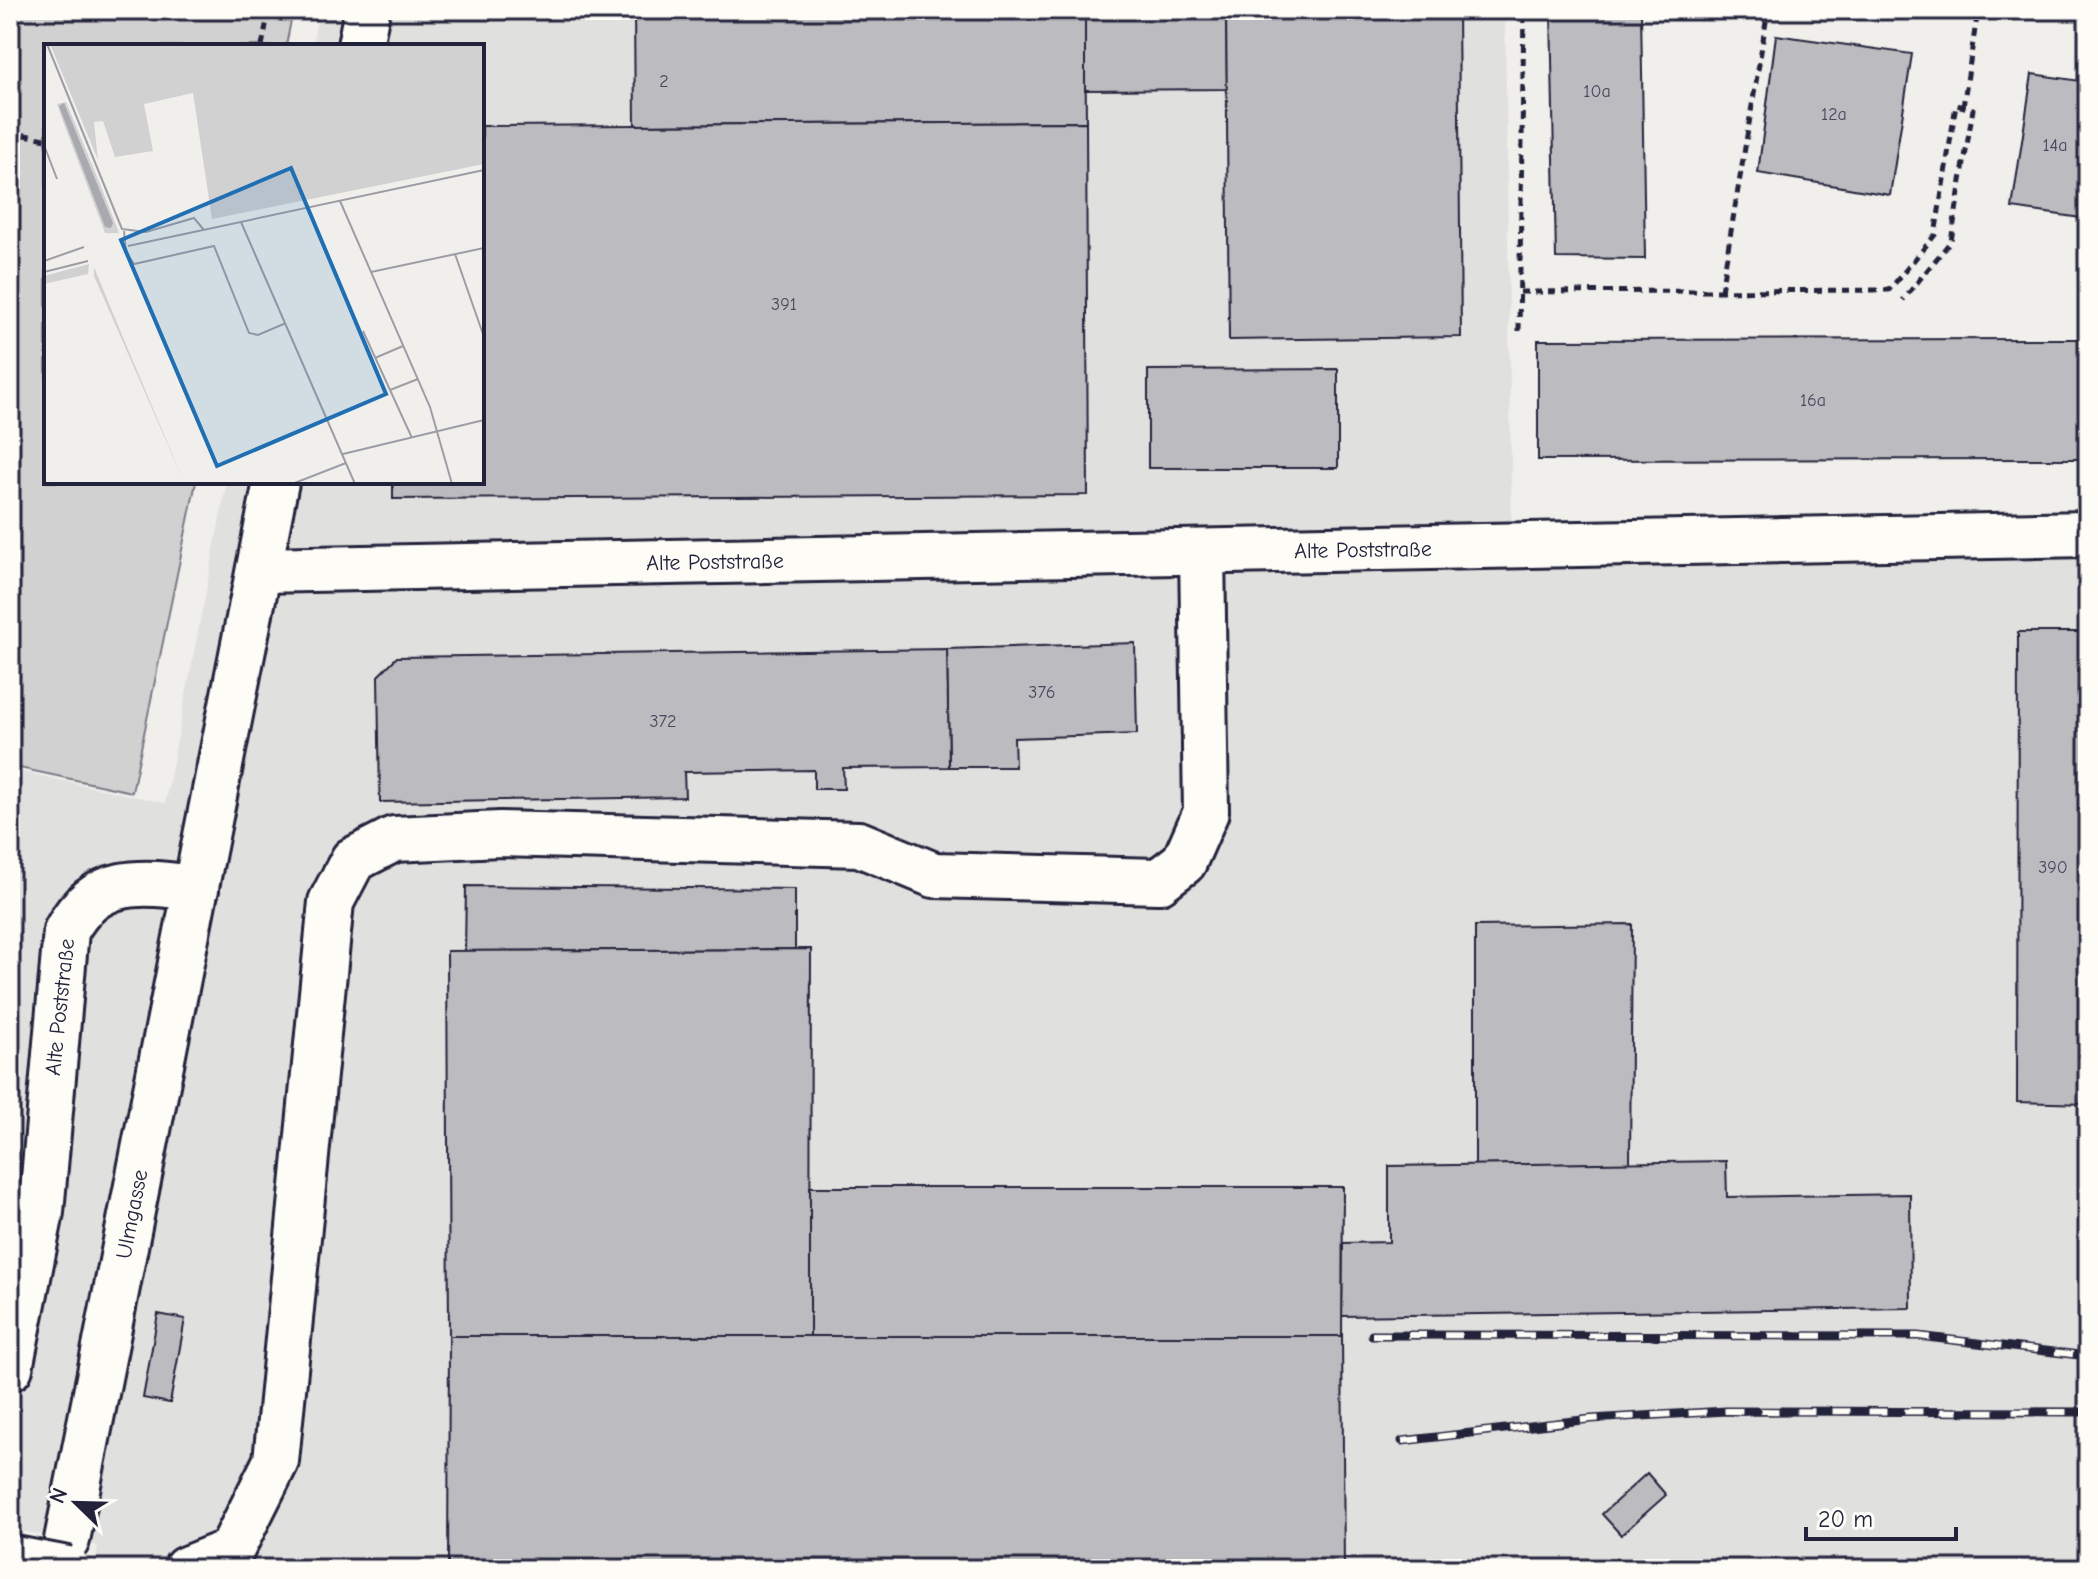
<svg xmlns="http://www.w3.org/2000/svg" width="2098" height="1579" viewBox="0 0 2098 1579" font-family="'Comic Neue',sans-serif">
<rect width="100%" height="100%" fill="#f0efec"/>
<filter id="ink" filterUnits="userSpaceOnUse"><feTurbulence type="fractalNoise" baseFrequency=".0125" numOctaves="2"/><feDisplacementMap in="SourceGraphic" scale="16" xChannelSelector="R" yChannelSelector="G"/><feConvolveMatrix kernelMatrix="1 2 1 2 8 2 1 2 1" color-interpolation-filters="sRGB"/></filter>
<g filter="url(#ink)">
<path fill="#e0e0df" d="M319,10H1505L1512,546L2088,534V1569H94L98,1546L10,1529V769L165,803L227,482H482V46H312Z"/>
<path fill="#d2d1d1" stroke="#7a7a86" stroke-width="2" d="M10,10H293L286,46H46V482H196L132,792L10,766Z"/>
<g fill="#bcbcc0" stroke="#22223b" stroke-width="2">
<path d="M634,10H1085L1086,122L635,125Z"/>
<path d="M1085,10H1226L1227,89L1085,90Z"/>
<path d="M1226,10H1458L1461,337L1229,340Z"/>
<path d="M1551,10H1641L1645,259L1556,258Z"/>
<path d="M1776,35L1912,54L1890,195L1758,173Z"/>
<path d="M2032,74L2088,82V219L2012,208Z"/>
<path d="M1086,122L1088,495L393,499V482H482V126Z"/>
<path d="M2088,339V459L1538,460V340Z"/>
<path d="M1338,369V468H1148V370Z"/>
<path d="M2018,632H2088V1104L2017,1102Z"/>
<path d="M1135,643L1137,734L1014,738L1015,767H949L947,649Z"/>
<path d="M947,649L949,767L843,768L844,789H814V770L684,772L685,797L380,802L378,676L397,657Z"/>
<path d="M466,886L795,889V949L465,951Z"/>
<path d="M1632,924L1630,1163L1475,1165V926Z"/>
<path d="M811,949L810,1336H449L447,951Z"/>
<path d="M1726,1161L1727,1197L1910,1194L1911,1308L1342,1316L1343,1243L1389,1242V1166Z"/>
<path d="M810,1187H1343L1342,1336H810Z"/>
<path d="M158,1314L185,1319L170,1403L143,1398Z"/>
<path d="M449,1336H1342L1344,1569H448Z"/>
<path d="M1647,1473L1666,1495L1621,1535L1602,1514Z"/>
</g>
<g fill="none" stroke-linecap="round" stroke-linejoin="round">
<defs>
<g id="minor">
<path d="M360,46L367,10"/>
<path d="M259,570L2088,534"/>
<path d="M10,1368L41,1212L66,931C95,876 141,880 196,889"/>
<path d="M67,1540L276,482"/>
<path d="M186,1569L231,1551L276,1461L331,902L353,860L394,839L500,834L859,844L934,875L1159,881L1184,862L1206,812L1202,552"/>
</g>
</defs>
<use href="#minor" stroke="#22223b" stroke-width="50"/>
<g stroke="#22223b" stroke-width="5" stroke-dasharray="8 6" stroke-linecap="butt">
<path d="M262,46L269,10"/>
<path d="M1963,107L1978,10"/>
<path d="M10,132L46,139"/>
<path d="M1721,291L1768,10"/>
<path d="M1520,292L1889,290L1935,235L1956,105L1973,109L1951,241L1903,300"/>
<path d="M1519,331L1524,10"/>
</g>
<use href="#minor" stroke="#fdfcf7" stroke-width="44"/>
<defs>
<g id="rail">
<path d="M1372,1335L1918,1336L2088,1356"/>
<path d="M1402,1441L1591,1419L1726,1411L2088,1412"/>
</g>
</defs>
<use href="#rail" stroke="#22223b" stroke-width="9"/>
<use href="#rail" stroke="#fdfcf7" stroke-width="6" stroke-dasharray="18" stroke-linecap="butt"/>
<defs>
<path id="minor-bridge" d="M10,1558L68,1569"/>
</defs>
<use href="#minor-bridge" stroke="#22223b" stroke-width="50" stroke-linecap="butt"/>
<use href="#minor-bridge" stroke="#fdfcf7" stroke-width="44"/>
</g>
</g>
<g text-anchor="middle" stroke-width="7" stroke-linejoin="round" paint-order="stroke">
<g font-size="18" fill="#48485c">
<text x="664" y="87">2</text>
<text x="1597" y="97">10a</text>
<text x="1834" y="120">12a</text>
<text x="2055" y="151">14a</text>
<text x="784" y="310">391</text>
<text x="1813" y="406">16a</text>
<text x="1042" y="698">376</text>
<text x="663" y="727">372</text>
<text x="2053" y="873">390</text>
</g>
<g font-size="22" fill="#22223b" stroke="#fdfcf7">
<text transform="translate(1363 549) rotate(-1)" y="8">Alte Poststraße</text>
<text transform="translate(715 561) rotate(-1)" y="8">Alte Poststraße</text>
<text transform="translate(59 1007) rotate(-84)" y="8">Alte Poststraße</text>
<text transform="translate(131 1214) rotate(-79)" y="8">Ulmgasse</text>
</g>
</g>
<g transform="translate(44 44)">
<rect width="440" height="440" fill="#f0efec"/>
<path d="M6,0H440V120L168,175L149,49L100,60L109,107L71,113L59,77L50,78L54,116ZM22,58L56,140L75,189H61L17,72L13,60ZM45,220L44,230L0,240V232ZM50,223L78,291L141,440L50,232Z" fill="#d2d1d1"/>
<path d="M20,59L69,179L67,184L61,183L15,62Z" fill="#a9a9b0"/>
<path fill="none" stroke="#9e9da5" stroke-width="2" d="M3,0L78,185L102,188L150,174L160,186M0,101L13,135M296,157L386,363L408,440M197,178L311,440M80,187L82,208L90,220L170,202L205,289L214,291L242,279M84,202L440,126M411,210L440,293M0,217L40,203M0,228L44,217M327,228L440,204M319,287L368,394M331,314L359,302M346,346L374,335M299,410L440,376M248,440L302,419"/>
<path fill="#1f6fb2" fill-opacity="0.15" stroke="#1f6fb2" stroke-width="4" d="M247,124L342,350L173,422L77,196Z"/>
<rect width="440" height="440" fill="none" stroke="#22223b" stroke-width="4"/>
</g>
<rect width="2098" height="1579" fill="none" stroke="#fdfcf7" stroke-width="40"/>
<rect x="20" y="20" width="2058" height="1539" fill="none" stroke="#22223b" stroke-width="3" filter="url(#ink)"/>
<g transform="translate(76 1503) rotate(293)" stroke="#fdfcf7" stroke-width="6" paint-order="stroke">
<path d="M0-6L14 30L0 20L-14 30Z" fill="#22223b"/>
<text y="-12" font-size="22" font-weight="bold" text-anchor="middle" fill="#22223b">N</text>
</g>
<path d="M1806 1527v12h150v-12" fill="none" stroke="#22223b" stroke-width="4"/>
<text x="1818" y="1527" font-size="24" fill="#22223b" stroke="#fdfcf7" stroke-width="6" paint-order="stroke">20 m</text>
</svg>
